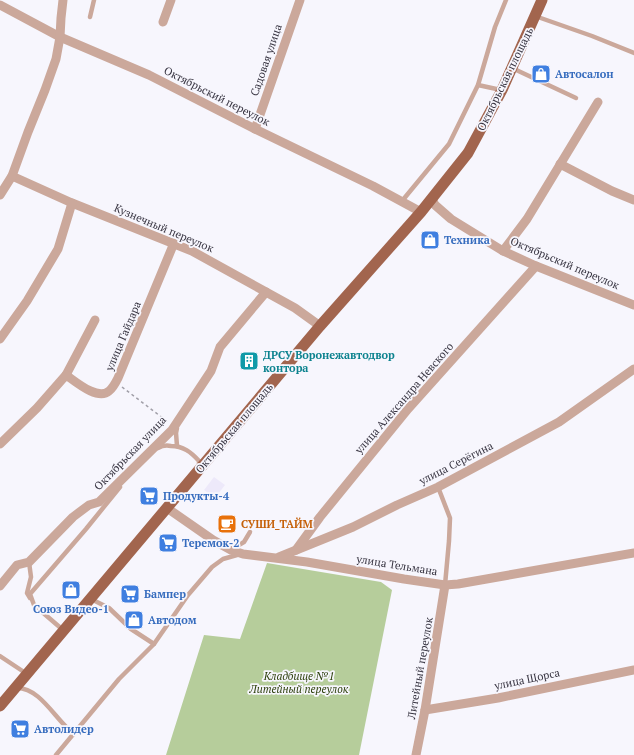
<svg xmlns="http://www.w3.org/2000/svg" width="634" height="755" viewBox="0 0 634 755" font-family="'PT Serif',serif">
<rect width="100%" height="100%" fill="#f7f6fd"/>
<path fill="#ede9fa" d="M214,477L225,485L215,498L204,490Z"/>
<path fill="#b6cd9b" d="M267,563L381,582L392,590L359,755H166L204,635L240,639Z"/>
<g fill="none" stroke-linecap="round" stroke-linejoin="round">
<path stroke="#a19fa8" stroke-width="1.5" stroke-dasharray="3 3" stroke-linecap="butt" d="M122,387L168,422"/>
<g stroke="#cba89b" stroke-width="4.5">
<path d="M535,16L592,36L634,53"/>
<path d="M90,17L94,0"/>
<path d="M512,68L576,98"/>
<path d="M478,85L501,90"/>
<path d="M402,201L449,144L478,85L495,27L506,0"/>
<path d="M177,446L176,433L177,428"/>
<path d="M158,448C163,445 166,445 171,446C183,446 191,452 199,461V467"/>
<path d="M438,487L450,518L449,541L445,585"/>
<path d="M232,549L244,542L250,532"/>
<path d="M29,562L31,577L27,593L30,598"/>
<path d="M91,599L109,608L131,629L154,644"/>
<path d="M63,630L34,605L30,594L86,529L120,487"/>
<path d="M0,656L27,674"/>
<path d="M17,688C41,688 56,721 74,734"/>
<path d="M56,755L119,679L154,644L188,595L212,567L223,559L237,555"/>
</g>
<g stroke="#cba89b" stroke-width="9">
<path d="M0,5L60,37L149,75L255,129L373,186L421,212"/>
<path d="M163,22L171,0"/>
<path d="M255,129L300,0"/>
<path d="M560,164L612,191L634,200"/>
<path d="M12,176L72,203L192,251L266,292L295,308L320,326"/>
<path d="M0,195L12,176L28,132L45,90L56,59L60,37L61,18L63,0"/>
<path d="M432,199L435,205L451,219L503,251L536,266L634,305"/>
<path d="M503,251L527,219L598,102"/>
<path d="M0,339L27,301L58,249L72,203"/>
<path d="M66,375L95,320"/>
<path d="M0,444L37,408L66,375C76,382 98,401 109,391C113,388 116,382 118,378L174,243"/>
<path d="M167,508L213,540L231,550L243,554L307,562L404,579L445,585L458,584L634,553"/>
<path d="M296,550L320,517L408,409L536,266"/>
<path d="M279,557L353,527L397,505L438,487L559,422L634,369"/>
<path d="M0,586L17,565L29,562L73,517L89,505L99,502L172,430L211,371L220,347L266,292"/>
<path d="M425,710L498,698L634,670"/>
<path d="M416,755L425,710L445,585"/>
</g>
<path stroke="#a2654e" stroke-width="11" d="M0,706L320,326L421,212L468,153L502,90L542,0"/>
</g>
<defs>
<symbol id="shop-square" viewBox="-11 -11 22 22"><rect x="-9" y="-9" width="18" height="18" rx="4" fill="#3f7fe0" stroke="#f7f6fd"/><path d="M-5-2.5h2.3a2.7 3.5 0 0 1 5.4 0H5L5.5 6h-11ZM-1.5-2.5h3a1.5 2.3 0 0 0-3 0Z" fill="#fff"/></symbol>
<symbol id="building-square" viewBox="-11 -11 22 22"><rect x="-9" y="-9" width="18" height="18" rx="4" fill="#0f9aa8" stroke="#f7f6fd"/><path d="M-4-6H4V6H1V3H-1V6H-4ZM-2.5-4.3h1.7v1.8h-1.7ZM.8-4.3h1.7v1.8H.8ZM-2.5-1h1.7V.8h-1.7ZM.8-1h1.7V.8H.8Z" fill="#fff"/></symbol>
<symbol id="supermarket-square" viewBox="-11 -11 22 22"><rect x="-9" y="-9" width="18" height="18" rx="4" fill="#3f7fe0" stroke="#f7f6fd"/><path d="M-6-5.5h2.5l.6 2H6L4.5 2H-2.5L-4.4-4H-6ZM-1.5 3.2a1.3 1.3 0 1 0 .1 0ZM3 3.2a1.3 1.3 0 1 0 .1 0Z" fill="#fff"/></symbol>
<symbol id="cafe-square" viewBox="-11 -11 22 22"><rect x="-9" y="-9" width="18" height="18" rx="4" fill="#e8710a" stroke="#f7f6fd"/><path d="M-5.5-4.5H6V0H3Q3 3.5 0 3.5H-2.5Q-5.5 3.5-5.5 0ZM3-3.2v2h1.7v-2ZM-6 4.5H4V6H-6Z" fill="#fff"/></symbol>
</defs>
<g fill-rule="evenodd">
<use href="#shop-square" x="530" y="63" width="22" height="22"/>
<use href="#shop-square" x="419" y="229" width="22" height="22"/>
<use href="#building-square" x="238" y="350" width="22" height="22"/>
<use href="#supermarket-square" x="138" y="485" width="22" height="22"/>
<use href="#cafe-square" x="216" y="513" width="22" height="22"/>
<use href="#supermarket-square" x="157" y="532" width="22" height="22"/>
<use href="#shop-square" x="60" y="579" width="22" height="22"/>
<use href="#supermarket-square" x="119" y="583" width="22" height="22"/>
<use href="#shop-square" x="123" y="609" width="22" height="22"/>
<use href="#supermarket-square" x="9" y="718" width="22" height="22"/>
</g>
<g text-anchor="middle" stroke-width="3.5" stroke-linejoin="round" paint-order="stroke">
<g font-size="11" fill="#373441" stroke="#f7f6fd">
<text transform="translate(266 60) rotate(-71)" y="4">Садовая улица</text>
<text transform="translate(505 79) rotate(-64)" y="4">Октябрьская площадь</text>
<text transform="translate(217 96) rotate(27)" y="4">Октябрьский переулок</text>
<text transform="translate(164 228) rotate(23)" y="4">Кузнечный переулок</text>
<text transform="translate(565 263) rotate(23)" y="4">Октябрьский переулок</text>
<text transform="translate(123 336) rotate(-67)" y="4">улица Гайдара</text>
<text transform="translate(404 398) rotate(-49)" y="4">улица Александра Невского</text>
<text transform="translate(234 428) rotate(-50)" y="4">Октябрьская площадь</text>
<text transform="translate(130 453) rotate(-46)" y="4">Октябрьская улица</text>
<text transform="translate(456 463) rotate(-27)" y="4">улица Серёгина</text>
<text transform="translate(397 565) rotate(9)" y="4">улица Тельмана</text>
<text transform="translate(420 668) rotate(-80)" y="4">Литейный переулок</text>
<text transform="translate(527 679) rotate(-12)" y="4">улица Щорса</text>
</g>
<g font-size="11" font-weight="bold" fill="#366cbe" stroke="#f7f6fd" text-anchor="start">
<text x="555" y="78">Автосалон</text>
<text x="444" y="244">Техника</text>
<text x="163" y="500">Продукты-4</text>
<text x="182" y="547">Теремок-2</text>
<text x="144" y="598">Бампер</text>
<text x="71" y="613" text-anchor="middle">Союз Видео-1</text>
<text x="148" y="624">Автодом</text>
<text x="34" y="733">Автолидер</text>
</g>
<g font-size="11" font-weight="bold" fill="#0d838f" stroke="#f7f6fd" text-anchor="start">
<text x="263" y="359">ДРСУ Воронежавтодвор<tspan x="263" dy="13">контора</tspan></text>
</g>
<g font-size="11" font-weight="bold" fill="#c56008" stroke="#f7f6fd" text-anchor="start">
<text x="241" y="528">СУШИ_ТАЙМ</text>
</g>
<g font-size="11" font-style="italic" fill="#2d400c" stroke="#f7f6fd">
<text x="299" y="680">Кладбище №1<tspan x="299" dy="13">Литейный переулок</tspan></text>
</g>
</g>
</svg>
